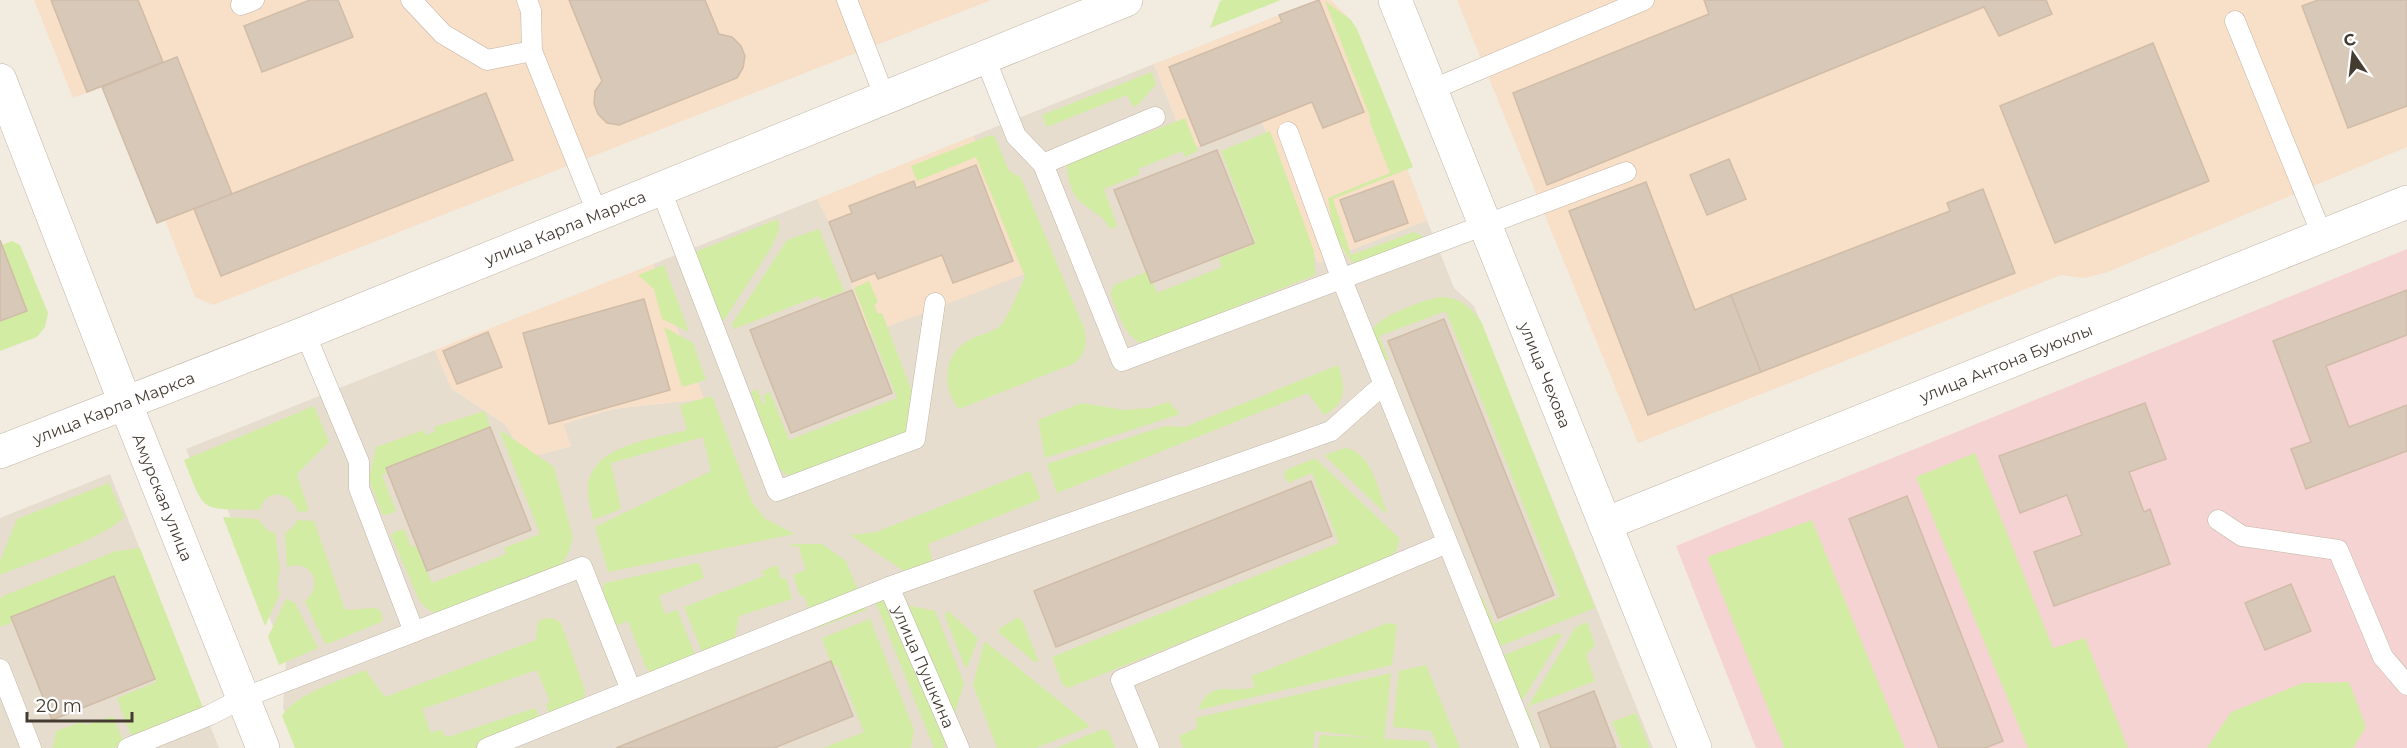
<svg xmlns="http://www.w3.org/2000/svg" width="2407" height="748" viewBox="0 0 2407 748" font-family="Montserrat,sans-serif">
<rect width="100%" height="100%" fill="#f2ebe0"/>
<g fill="#e7ddce">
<path d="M1154,64L1188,150L1262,122L1318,263L1427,220L1454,288L1474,306L1653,748H299L283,708L286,660L223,498L203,492L186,449L435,350L451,388L506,425L525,459L571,446L563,424L613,409L703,399L653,264L817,199L829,222L852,282V290L1027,272L973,136Z"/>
<path d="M110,474L219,748H0V518Z"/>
</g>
<g fill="#f8dfc8">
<path d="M34,0H991L213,305L195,297L165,220L157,223L103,87L73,98Z"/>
<path d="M1317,0H1331L1349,18L1427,220L1318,263L1262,122L1188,150L1154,64Z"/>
<path d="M1457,0H2407V147L2105,273L2084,278L2061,275L1638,443Z"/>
<path d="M973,136L1027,273L869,334L829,222L817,199Z"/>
<path d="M653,264L704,399L613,409L563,424L571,446L525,459L506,425L451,388L435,350Z"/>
</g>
<path fill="#f5d3d2" d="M2407,249V748H1756L1676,546Z"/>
<g fill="#d2eca4">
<path d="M1223,0H1281L1210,28L1220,1Z"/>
<path d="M1325,1L1351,20L1357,29L1413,167L1333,199L1351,255L1414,232L1428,239L1355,264C1337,247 1331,222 1328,198L1390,173L1369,120L1371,119Z"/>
<path d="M1152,72L1156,84L1139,104L1133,107L1127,95L1047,127L1042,115Z"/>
<path d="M1185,118L1198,151L1185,157L1182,151L1138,169L1140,174L1104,189L1117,226L1109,229C1105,214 1086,210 1077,198C1070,190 1068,176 1066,165Z"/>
<path d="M1270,131L1314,251L1315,275L1143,344C1124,337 1118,312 1110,294L1114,285L1148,271L1157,293L1222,267L1219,258L1250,246L1255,240L1221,151Z"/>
<path d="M991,135L995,137L1009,171L1021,178L1084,328C1088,342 1086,355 1073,364L959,409C941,387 943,355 969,340C978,335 990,333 999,327C1007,320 1020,288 1025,277L976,157L917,181L911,166Z"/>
<path d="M778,219L779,230L771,248L718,329L690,254Z"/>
<path d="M819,229L844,291L822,300L818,296L734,329L732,324L787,240Z"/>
<path d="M12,241L20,245L48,313L45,327L37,337L0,351V321L27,310L2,245Z"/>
<path d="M664,265L689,332L662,319L654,289L638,275Z"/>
<path d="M869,281L878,302L874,305L878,314L882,313L919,410V427L796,475H787L778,467L751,392L757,389L763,404L766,403L763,395L770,392L789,440L897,398L854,288Z"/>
<path d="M1442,297C1461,298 1470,307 1481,321L1595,608L1493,649L1470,601L1482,596L1494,624L1560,597L1446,311L1379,336L1388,359L1379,363L1368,342C1370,336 1371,329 1376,325C1389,313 1425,299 1442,297Z"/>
<path d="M664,327L693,343L706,380L682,387Z"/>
<path d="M1338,365C1346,386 1347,404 1324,415L1308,393L1057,493L1047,464L1165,426L1185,427Z"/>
<path d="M712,396L752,502L764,518L795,534L608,572L595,527L711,471L703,437L611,463L621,509L593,520C591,510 587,498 588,488C590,445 654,439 687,430L680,405Z"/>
<path d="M1169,402L1180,414L1045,458L1038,420L1082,403L1124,410L1149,408Z"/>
<path d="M314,406L329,442L297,474L309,511L298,512C292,491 265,487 260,510C200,508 206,516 184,460Z"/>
<path d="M485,411L491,432L382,475L396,511L387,515L382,514L369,479L376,447L424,430L426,435L435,432L434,427Z"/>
<path d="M502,431L554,467L573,538L568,553L560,567L441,613L430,611L420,602L391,536L394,532L404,529L411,547L416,545L432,583L506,554L504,548L540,534L500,432Z"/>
<path d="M1346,448C1372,453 1378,490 1387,513H1385L1325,456L1327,454Z"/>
<path d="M1975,453L2053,648L2085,638L2128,748H2028L1916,477Z"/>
<path d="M1313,459L1317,460L1400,539L1396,551L1386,561L1068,688L1062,684L1052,657L1339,543L1312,473L1288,483L1284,475L1286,470Z"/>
<path d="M1030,471L1041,499L928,544L934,565L910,575L850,535L876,532Z"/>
<path d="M109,483L124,517C105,538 29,563 0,575V561L17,519Z"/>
<path d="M223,517L258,519L268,531L275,533L280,569L277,587L280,593L265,626Z"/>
<path d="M297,520L314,521L345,610L375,608L381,611L383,621L328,644L324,642L305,601C325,585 311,558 287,567L285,533L295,525Z"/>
<path d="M1812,520L1905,748H1784L1707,557Z"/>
<path d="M791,544H822L846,561L866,610L817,628L804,596H800L793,575L806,570L798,545L792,547Z"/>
<path d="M140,548L203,708L135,739L130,733L117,698L156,682L118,583L77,599L73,591L39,605L41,611L0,627V599L3,596L116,551Z"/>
<path d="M697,563L700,565L704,577L702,579L659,596L665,614L677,610L698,662L653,674L646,668L628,621L613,627L599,597L605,583Z"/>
<path d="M777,565L781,579L786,578L792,599L739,616L733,648L705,659L684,607L764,576L762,571Z"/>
<path d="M870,588L896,603L935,611L964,683L944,748H934Z"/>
<path d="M286,599L295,603L318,648L279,665L268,637Z"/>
<path d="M948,611L978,638L968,666L965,667L946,619L945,614Z"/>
<path d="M546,618L555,619L561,623L585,691L584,699L551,721L546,704L550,702L537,670L422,709L431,733L441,729L443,734L448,737L535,708L543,724L483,748H295L282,716C295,694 341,680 365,670L385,697L536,640L538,621Z"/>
<path d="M1017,618L1022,620L1038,660L1036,663L998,632L1000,628Z"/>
<path d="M870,619L914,730L911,748H823L864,732L837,665L832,666L822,638Z"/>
<path d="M1587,622L1595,645L1586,655L1595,681L1527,707L1541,748H1529L1519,721L1576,627Z"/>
<path d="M1388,623L1397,624L1392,665L1198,710C1211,677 1231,695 1255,687L1251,676Z"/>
<path d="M1559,633L1562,635L1517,709L1497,658Z"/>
<path d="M986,642L1089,725V727L1036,748H997L973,685L984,643Z"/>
<path d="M1426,665L1460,748H1438L1431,731L1393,727L1399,671Z"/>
<path d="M1391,673L1384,739L1427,741L1430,748H1318L1320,735L1376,738L1315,731L1313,748H1183L1179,736L1197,728L1196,718Z"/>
<path d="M2349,682L2366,727L2353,748H2207L2231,712L2303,683Z"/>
<path d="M1636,713L1650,748H1622L1612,722Z"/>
<path d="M113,716L124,744L113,748H53L56,731L81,722L86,725Z"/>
<path d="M1103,729L1108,731L1115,748H1056Z"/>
</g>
<g fill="#d8c8b8" stroke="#d0bca7" stroke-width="1.5">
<path d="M51,0H138L163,62L87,92Z"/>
<path d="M310,0H338L353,37L262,72L244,26Z"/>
<path d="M569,0H705L719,34L732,37L741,46L745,56L743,68L737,78L619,125L607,123L598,114L594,104L595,91L602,81Z"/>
<path d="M1319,0L1364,112L1323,128L1312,102L1201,146L1169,67L1282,22L1279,15Z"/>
<path d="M1704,0H2046L2052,14L1999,36L1984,7L1547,185L1513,93L1709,14Z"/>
<path d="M2318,0H2407V106L2348,128L2302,6Z"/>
<path d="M2153,43L2209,181L2055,243L2000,106Z"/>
<path d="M177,57L232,194L157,223L102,87Z"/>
<path d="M486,93L513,160L221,276L194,209Z"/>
<path d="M1217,150L1254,243L1151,283L1114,190Z"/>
<path d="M1729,159L1746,199L1707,215L1690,175Z"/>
<path d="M976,165L1013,261L953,283L942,255L878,279L875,273L852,282L829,222L852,213L849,206L914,181L916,188Z"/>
<path d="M1393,181L1408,223L1355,242L1340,200Z"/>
<path d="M1646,182L1695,310L1731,295L1761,372L1648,415L1569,211Z"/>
<path d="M1983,189L2015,273L1761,372L1731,295L1950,211L1947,203Z"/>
<path d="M0,240L27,311L0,321Z"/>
<path d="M852,290L892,393L791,433L750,330Z"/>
<path d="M2407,290V335L2326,366L2349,427L2407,405V451L2306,489L2291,449L2311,442L2273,341Z"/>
<path d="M644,299L670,390L549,424L523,333Z"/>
<path d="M1444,319L1554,595L1498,618L1388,341Z"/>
<path d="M488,332L502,367L457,384L443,351Z"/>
<path d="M2145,403L2166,459L2129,472L2144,512L2150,509L2170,564L2054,606L2034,552L2082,535L2067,495L2020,513L1999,456Z"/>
<path d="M490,427L531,530L427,571L386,468Z"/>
<path d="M1311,481L1332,536L1056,647L1034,591Z"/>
<path d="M1907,496L2003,741L1985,748H1939L1849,519Z"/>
<path d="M114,576L155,679L52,720L11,617Z"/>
<path d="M2291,584L2311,631L2265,650L2245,603Z"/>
<path d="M831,661L853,716L774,748H616Z"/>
<path d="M1594,691L1616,748H1551L1538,713Z"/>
</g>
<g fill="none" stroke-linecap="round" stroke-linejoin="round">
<defs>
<g id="service">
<path d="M411,0L443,34L487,60L532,51"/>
<path d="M527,0L531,11L532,51L598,215"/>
<path d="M847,0L885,98"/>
<path d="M241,5L254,0"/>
<path d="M2235,21L2322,235"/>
<path d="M985,58L1016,136L1043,164L1122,361L1626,172"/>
<path d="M1431,90L1644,0"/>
<path d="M1288,132L1342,280L1530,748"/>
<path d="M1043,164L1155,117"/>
<path d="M661,190L777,491L915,439L935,303"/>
<path d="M305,333L359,462V488L414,632"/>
<path d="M2218,520L2242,536L2338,550L2383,657L2407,685"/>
<path id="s1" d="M889,587L959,748"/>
<path d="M0,669L31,748"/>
<path d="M128,748L210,715L243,698L582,567L631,690"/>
<path d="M487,748L889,587L1331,431L1384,384"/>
<path d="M1149,748L1121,680L1447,543"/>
</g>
<g id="minor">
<path id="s2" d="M0,80L126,405L263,748"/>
<path id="s3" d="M1605,524L2407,202"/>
</g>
<g id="tertiary">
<path id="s4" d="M1395,0L1695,748"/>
<path id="s5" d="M0,452L305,333L1126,0"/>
</g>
</defs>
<use href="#service" stroke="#c1b5a5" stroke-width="21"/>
<use href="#minor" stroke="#c1b5a5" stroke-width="34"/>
<use href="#tertiary" stroke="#c1b5a5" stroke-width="34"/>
<use href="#service" stroke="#fff" stroke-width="20"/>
<use href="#minor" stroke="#fff" stroke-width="33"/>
<use href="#tertiary" stroke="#fff" stroke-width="33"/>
</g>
<g text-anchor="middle" stroke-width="4.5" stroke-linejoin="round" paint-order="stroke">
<g font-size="16" fill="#443b31" stroke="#fff">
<text dy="6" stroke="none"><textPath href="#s5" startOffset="608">улица Карла Маркса</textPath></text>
<text dy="6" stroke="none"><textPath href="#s3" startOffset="432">улица Антона Буюклы</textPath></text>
<text dy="6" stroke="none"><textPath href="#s4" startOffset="404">улица Чехова</textPath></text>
<text dy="6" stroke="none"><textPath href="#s5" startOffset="122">улица Карла Маркса</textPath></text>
<text dy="6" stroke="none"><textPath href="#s2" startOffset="448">Амурская улица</textPath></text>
<text dy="6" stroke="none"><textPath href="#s1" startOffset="87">улица Пушкина</textPath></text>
</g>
</g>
<g transform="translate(2353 54) rotate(346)" stroke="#ffffff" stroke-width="4.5" paint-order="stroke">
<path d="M0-4.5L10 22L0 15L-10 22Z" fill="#443b31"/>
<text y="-9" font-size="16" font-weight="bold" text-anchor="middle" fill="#443b31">С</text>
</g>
<path d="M27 712v9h105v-9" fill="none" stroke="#443b31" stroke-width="3"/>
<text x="36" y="712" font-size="18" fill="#443b31" stroke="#ffffff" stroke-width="4.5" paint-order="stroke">20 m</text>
</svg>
